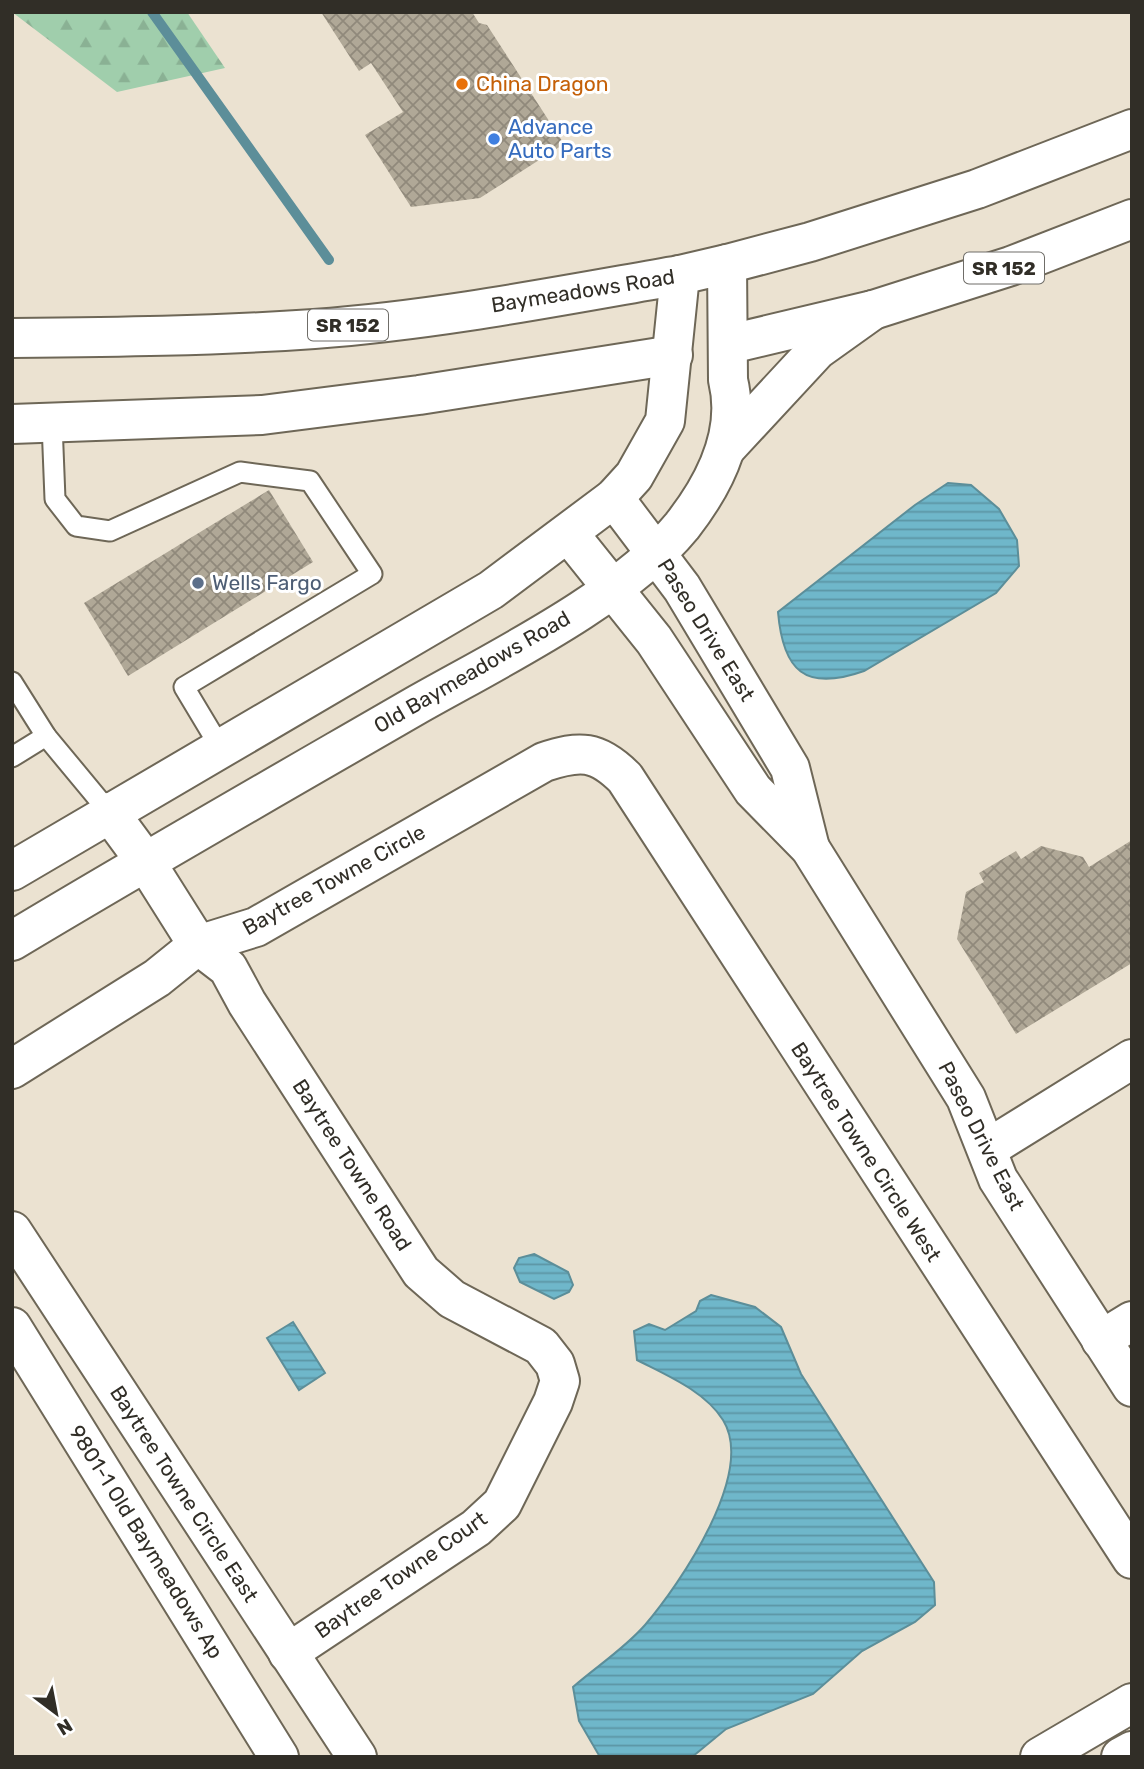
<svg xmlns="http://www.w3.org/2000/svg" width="1144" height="1769" viewBox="0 0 1144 1769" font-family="Rubik,sans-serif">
<defs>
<pattern id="forest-firs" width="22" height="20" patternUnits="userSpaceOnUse" patternTransform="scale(1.75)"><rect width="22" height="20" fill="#a0ceac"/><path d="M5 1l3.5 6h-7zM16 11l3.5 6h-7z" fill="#8ab194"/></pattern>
<pattern id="water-rules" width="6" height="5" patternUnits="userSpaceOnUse" patternTransform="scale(1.75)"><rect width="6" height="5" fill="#6fb7ca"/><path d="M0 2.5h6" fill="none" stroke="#5c95a4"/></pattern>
<pattern id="building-cross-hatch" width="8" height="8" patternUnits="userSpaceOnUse" patternTransform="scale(1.75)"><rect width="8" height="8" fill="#b0a897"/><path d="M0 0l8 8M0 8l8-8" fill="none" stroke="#90897b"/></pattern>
</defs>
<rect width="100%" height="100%" fill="#ebe2d1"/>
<path fill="url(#forest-firs)" d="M12,12H187L225,68L117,92Z"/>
<g fill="url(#water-rules)" stroke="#5c8e99" stroke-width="2">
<path d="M948,483L971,485L999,509L1017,540L1019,566L996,593L864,671C805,692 783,671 778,612L915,505Z"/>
<path d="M534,1254L568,1272L573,1285L569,1292L554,1299L520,1282L514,1268L519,1258Z"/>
<path d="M711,1295L755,1307L781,1327L801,1374L934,1582L935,1605L915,1622L862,1651L813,1694L726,1729L692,1757H600L579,1721L573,1687C597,1666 624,1649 645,1625C680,1584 756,1473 723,1420C705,1391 666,1375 637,1360L634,1331L649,1324L665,1330L696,1311L700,1301Z"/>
<path d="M293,1322L325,1373L299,1390L267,1338Z"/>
</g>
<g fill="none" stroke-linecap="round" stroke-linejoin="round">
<path stroke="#5c8e99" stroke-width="10" d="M152,12L329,260"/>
</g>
<g fill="url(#building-cross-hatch)">
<path d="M321,12H472L479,23L487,25L564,144L480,198L411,207L365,135L403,112L371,63L359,71Z"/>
<path d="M269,490L313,562L128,676L84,603Z"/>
<path d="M1132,840V963L1016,1034L957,939L966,892L984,882L979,873L1016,851L1021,859L1041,846L1083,857L1089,867Z"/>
</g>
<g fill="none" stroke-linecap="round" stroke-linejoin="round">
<defs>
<g id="lane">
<path d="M52,423L55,499L76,526L110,531L240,472L310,481L372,574L184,687L220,747"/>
<path d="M12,682L46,736L109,812"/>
<path d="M12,757L46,736"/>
</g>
<g id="street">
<path d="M614,498L682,588L790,768L810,848"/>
<path d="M569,534L654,640L753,790L810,848L966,1098L998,1179L1132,1387"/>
<path d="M109,812L145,861L198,945L228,968L247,1003L421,1272L452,1299L541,1346L555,1364L560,1381L553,1402L502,1504L476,1528L288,1653"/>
<path d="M12,1069L157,978L198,945L256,927L544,762C580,750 597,750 625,778L1132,1559"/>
<path d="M987,1149L1132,1059"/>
<path d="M12,1231L357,1757"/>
<path d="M12,1327L279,1757"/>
<path d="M1101,1340L1132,1321"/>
<path d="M1040,1757L1132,1703"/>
<path d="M1121,1757L1132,1751"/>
</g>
<g id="secondary">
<path d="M727,447L817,350L873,310"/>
<path d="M12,871L491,590L614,498L634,476L665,421L680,275L727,264L728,380C741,433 714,485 682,526C623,598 496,660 415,706C280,784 145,861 12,941"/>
</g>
<g id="primary">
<path d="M727,264L810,242L977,189L1132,129"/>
<path d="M12,338C113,337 213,336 314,329C437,320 559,296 680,275"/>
<path d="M730,344L873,310L1011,266L1132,219"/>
<path d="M12,424L262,415L419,395L673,355"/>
</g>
</defs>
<use href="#lane" stroke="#6e6757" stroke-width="23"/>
<use href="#street" stroke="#6e6757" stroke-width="42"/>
<use href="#secondary" stroke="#6e6757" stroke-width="42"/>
<use href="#primary" stroke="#6e6757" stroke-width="42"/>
<use href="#lane" stroke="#fff" stroke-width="19"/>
<use href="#street" stroke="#fff" stroke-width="38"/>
<use href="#secondary" stroke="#fff" stroke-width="38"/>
<use href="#primary" stroke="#fff" stroke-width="38"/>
</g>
<circle fill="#e8710a" stroke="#fff" stroke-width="2.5" cx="462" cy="84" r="7"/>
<circle fill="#3f7fe0" stroke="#fff" stroke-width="2.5" cx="494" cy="139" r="7"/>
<circle fill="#5c6f8a" stroke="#fff" stroke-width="2.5" cx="198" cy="583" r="7"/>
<g text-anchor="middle" stroke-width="6" stroke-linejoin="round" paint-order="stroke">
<g fill="#fff" stroke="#6f6d68" stroke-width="2">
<rect x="964" y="252.5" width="80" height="31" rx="5"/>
<rect x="308" y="309.5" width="80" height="31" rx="5"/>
</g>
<g font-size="19" font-weight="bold" fill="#312e27">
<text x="1004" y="275">SR 152</text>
<text x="348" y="332">SR 152</text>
</g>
<g font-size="21" fill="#c56008" stroke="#fff" text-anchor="start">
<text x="476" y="91">China Dragon</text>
</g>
<g font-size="21" fill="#366cbe" stroke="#fff" text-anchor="start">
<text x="508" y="134">Advance<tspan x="508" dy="24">Auto Parts</tspan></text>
</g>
<g font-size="21" fill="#312e27" stroke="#fff">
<text transform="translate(583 291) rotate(-9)" y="7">Baymeadows Road</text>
<text transform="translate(706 630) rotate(58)" y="7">Paseo Drive East</text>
<text transform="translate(472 672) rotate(-30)" y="7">Old Baymeadows Road</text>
<text transform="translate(334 880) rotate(-29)" y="7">Baytree Towne Circle</text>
<text transform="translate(981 1136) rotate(63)" y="7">Paseo Drive East</text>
<text transform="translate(866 1152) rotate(57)" y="7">Baytree Towne Circle West</text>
<text transform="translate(352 1165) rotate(57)" y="7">Baytree Towne Road</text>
<text transform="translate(184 1494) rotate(57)" y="7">Baytree Towne Circle East</text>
<text transform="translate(146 1542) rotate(58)" y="7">9801-1 Old Baymeadows Ap</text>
<text transform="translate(401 1575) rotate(-35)" y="7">Baytree Towne Court</text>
</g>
<g font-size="21" fill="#4e5e75" stroke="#fff" text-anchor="start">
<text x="212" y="590">Wells Fargo</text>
</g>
</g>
<rect width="1144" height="1769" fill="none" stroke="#312e27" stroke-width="28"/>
<g transform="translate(56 1713) rotate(148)" stroke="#ffffff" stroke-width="5" paint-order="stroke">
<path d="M0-5L12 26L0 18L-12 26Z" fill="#312e27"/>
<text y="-10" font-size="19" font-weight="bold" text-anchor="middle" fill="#312e27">N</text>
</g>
</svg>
